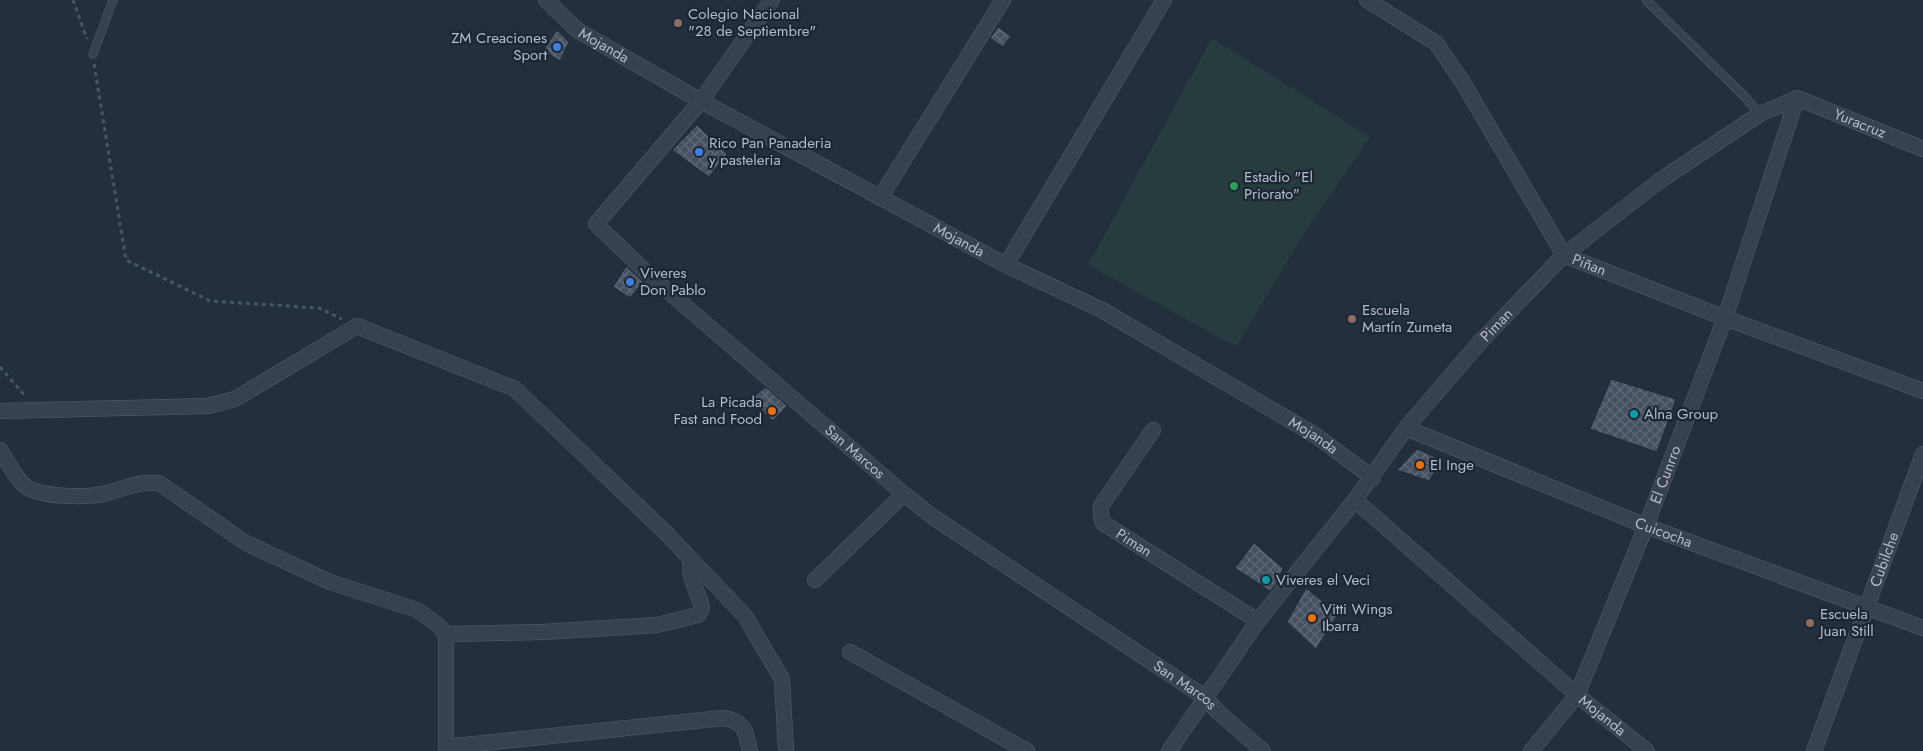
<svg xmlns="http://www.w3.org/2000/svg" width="1923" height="751" viewBox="0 0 1923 751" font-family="Jost,sans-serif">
<defs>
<pattern id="building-cross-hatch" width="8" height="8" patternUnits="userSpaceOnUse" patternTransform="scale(1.25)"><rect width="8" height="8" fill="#455162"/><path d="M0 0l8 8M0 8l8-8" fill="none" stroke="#5d6877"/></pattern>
</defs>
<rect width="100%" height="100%" fill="#242f3e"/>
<path fill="#263c3f" d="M1212,38L1370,137L1303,235L1236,347L1088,265Z"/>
<g fill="url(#building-cross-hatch)" stroke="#1f2835">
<path d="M998,27L1011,36L1003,47L990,38Z"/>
<path d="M557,30L569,42L560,61L543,51Z"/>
<path d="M697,125L727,154L709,177L672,150Z"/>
<path d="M626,266L643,282L630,298L613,287Z"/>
<path d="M1611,379L1676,399L1657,452L1590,429Z"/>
<path d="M766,387L787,406L773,421L750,399Z"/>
<path d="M1417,449L1442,460L1429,481L1397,470Z"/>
<path d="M1254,543L1283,568L1278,581L1270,591L1235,568Z"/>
<path d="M1306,588L1338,614L1316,649L1287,622Z"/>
</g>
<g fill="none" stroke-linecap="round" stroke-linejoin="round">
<defs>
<g id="service">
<path d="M1646,0L1743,95L1760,114"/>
<path d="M93,54L113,0"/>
</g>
<g id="minor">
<path id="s1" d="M546,0L577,30L701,101L1006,265L1102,310L1315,435L1373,478"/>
<path id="s2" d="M772,0L701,101L596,224L648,274L904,494L933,517L1206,698L1217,711L1263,751"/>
<path id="s3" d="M1367,0L1436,43L1462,81L1564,255L1725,318L1923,391"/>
<path id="s4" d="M1797,98L1923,149"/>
<path d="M880,198L1003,0"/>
<path d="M1006,265L1164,0"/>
<path d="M0,411L208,406L235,399L357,326L515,389L664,531L745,616L782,679L786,751"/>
<path id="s5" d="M1406,428L1646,526L1923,628"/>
<path id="s6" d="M1153,430L1101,506V515L1103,523L1258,621"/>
<path d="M0,450C7,461 15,477 24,485C39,498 89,498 107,493C127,488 138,481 159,483L246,543L330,582L417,610L437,624L446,634V751"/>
<path id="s7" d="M1355,500L1577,695L1647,751"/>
<path d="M815,580L904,494"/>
<path d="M446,634L543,632L657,625L698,615L702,608C699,592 687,578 691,561"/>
<path d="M850,652L1027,751"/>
<path d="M446,747L723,718C746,722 745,730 750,751"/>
<path id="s8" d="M1169,751L1258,621L1355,500L1406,428L1480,342L1564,255L1658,182L1760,114L1797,98"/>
<path id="s9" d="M1531,751L1577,695L1646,526L1725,318L1797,98"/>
<path id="s10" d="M1814,751L1923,454"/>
</g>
</defs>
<use href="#service" stroke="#565f6c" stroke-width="9"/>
<use href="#minor" stroke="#565f6c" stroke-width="16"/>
<g stroke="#44595c" stroke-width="3" stroke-dasharray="4 4" stroke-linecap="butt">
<path d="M73,0L87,39"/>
<path d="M94,64L126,260L210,301L319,308L342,319"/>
<path d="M0,367L25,396"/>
</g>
<use href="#service" stroke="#38414e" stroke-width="8"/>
<use href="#minor" stroke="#38414e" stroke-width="15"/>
</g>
<g fill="#8d6e63" stroke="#1d2633" stroke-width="2">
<circle cx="678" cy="23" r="5"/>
<circle cx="1352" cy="319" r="5"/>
<circle cx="1810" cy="623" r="5"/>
</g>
<g fill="#3f7fe0" stroke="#1d2633" stroke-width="2">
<circle cx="557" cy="47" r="5"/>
<circle cx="699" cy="152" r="5"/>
<circle cx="630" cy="282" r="5"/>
</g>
<circle fill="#2e9e5b" stroke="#1d2633" stroke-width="2" cx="1234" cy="186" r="5"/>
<g fill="#e8710a" stroke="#1d2633" stroke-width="2">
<circle cx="772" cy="411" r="5"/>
<circle cx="1420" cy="465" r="5"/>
<circle cx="1312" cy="618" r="5"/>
</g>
<g fill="#0f9aa8" stroke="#1d2633" stroke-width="2">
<circle cx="1634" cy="414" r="5"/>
<circle cx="1266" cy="580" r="5"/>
</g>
<g text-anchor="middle" stroke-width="4.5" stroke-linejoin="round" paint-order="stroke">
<g font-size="15" fill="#b4bcc9" stroke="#1d2633" text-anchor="start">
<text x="688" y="19">Colegio Nacional<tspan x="688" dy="17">"28 de Septiembre"</tspan></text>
<text x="547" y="43" text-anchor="end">ZM Creaciones<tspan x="547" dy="17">Sport</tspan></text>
<text x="709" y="148">Rico Pan Panaderia<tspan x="709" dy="17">y pasteleria</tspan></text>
<text x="1244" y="182">Estadio "El<tspan x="1244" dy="17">Priorato"</tspan></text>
<text x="640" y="278">Viveres<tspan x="640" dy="17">Don Pablo</tspan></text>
<text x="1362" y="315">Escuela<tspan x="1362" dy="17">Martín Zumeta</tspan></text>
<text x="762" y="407" text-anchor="end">La Picada<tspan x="762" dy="17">Fast and Food</tspan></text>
<text x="1644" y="419">Alna Group</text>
<text x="1430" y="470">El Inge</text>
<text x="1276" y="585">Viveres el Veci</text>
<text x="1322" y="614">Vitti Wings<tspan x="1322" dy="17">Ibarra</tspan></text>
<text x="1820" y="619">Escuela<tspan x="1820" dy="17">Juan Still</tspan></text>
</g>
<g font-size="15" fill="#b4bcc9" stroke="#1d2633">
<text dy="5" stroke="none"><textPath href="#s1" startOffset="74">Mojanda</textPath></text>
<text dy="5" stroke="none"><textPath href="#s4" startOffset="68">Yuracruz</textPath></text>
<text dy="5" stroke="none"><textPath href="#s1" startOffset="479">Mojanda</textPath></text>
<text dy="5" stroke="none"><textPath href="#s3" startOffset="356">Piñan</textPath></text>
<text dy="5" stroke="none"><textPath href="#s8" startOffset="538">Piman</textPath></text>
<text dy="5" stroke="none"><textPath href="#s1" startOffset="884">Mojanda</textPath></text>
<text dy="5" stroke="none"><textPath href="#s2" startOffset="630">San Marcos</textPath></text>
<text dy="5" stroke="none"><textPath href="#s9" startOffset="310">El Cunrro</textPath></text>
<text dy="5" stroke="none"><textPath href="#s5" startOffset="278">Cuicocha</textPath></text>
<text dy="5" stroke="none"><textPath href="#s6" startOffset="146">Piman</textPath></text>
<text dy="5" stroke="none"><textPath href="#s10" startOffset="204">Cubilche</textPath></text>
<text dy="5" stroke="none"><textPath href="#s2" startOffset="1035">San Marcos</textPath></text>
<text dy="5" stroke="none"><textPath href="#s7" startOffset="328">Mojanda</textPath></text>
</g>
</g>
</svg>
